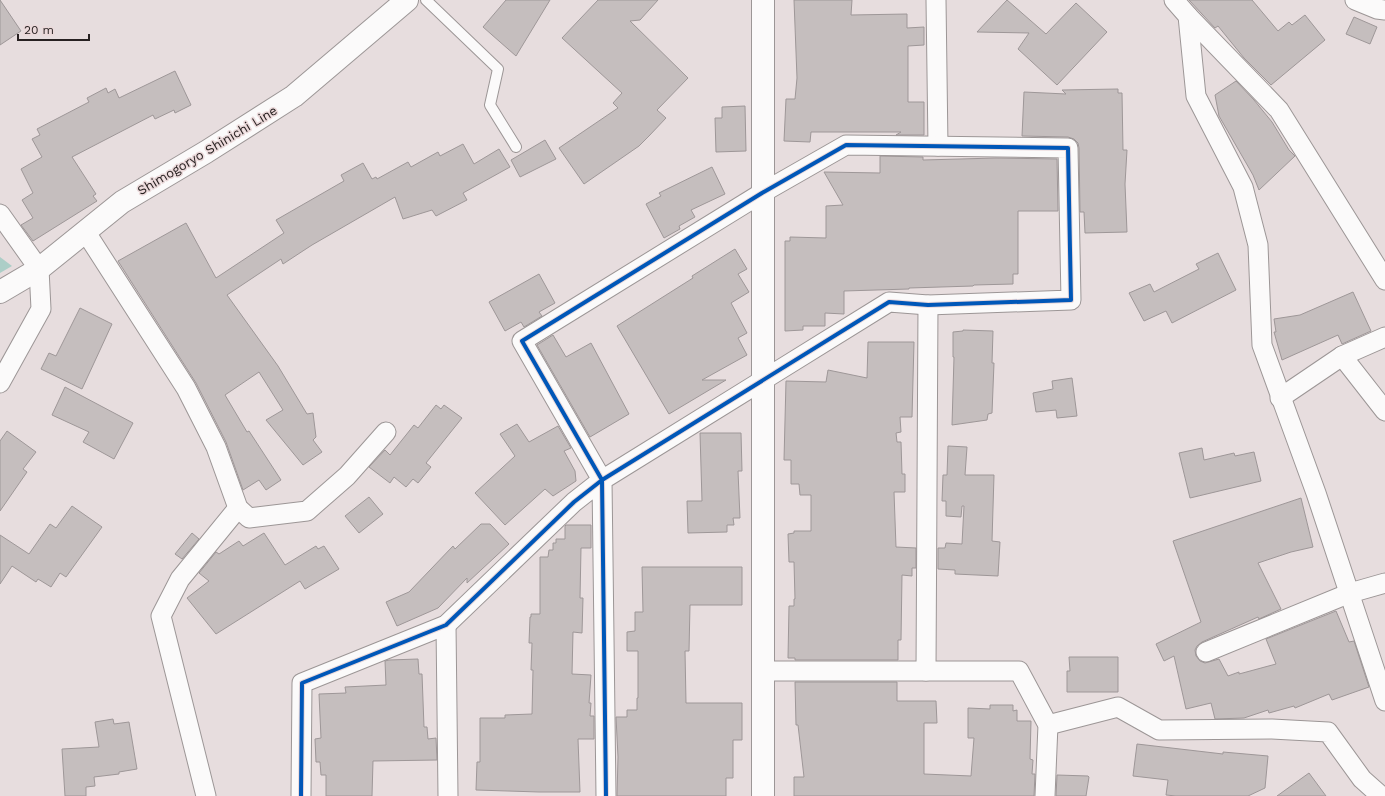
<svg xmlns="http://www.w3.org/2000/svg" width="1385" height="796" viewBox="0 0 1385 796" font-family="'Work Sans',sans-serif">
<rect width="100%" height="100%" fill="#e7ddde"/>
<path fill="#accec7" d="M0,257L12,266L0,273Z"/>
<g fill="#c5bebe" stroke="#9e9798">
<path d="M0,0L21,31L0,45Z"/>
<path d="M506,0H550L516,56L483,27Z"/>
<path d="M598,0H658L640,20L630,21L688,78L657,110L666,118L649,136L639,146L584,184L559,148L618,108L613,103L622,93L562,38Z"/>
<path d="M794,0H852L851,15L907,14V28L924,27V45L908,46V102H924V135H896L901,132H811L810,142L784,141L786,99H795L797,78Z"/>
<path d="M1007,0L1046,34L1076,3L1107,32L1057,85L1018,49L1029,33L977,32Z"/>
<path d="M1189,0H1252L1278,31L1289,22L1292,25L1305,15L1325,40L1271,85L1244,58L1218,26L1215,28Z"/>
<path d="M1354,17L1377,27L1370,44L1346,34Z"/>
<path d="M175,71L191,105L175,113L174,110L155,119L153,115L72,157L96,194L93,196L97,201L33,241L21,225L33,218L22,200L33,193L21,169L42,157L32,139L40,135L37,129L89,102L87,98L106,88L108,93L115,89L119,98Z"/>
<path d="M1236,81L1254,100L1272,122L1289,150L1295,156L1259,190L1253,175L1219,116L1215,95Z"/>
<path d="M1118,89V93H1122L1123,150H1127L1125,184L1127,232L1085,233L1084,212H1080L1079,148L1078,143L1074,139L1068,137L1022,136L1024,92L1066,94L1062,90Z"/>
<path d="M745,106L746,151L716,152L715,118H722V107Z"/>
<path d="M545,140L556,159L520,177L511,160Z"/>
<path d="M463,144L474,164L499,149L510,167L463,193L467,200L436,216L432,210L403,219L395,197L312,245L283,264L281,259L227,295L278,366L307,414L313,413L316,437L313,440L322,452L303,465L266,420L283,410L259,372L225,395L247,432L249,431L281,480L266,490L259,480L243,490L226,442L196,383L118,261L186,223L216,278L284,233L276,220L344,181L341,175L363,163L372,179L376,177L377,179L408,162L411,167L438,152L440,156Z"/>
<path d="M880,156L923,157V160L996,158L1057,159L1058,211H1018V274H1013V284L974,285L973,286L909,288V289L844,291V314L825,313V326H803V330L785,331V241H790V237L826,238V206L843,205L824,172L880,173Z"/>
<path d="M712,167L725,194L691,210L695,217L679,226L680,229L664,238L646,204L661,196L659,193Z"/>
<path d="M735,249L747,269L738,274L749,292L731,303L747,333L738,338L747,355L702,380H726L669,414L617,326L693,278L692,276Z"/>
<path d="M1218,253L1236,290L1172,323L1166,311L1144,321L1129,293L1150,284L1154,292L1199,269L1196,264Z"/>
<path d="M539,274L555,303L539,312L542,316L524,327L521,322L505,331L489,302Z"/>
<path d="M1353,292L1371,331L1342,344L1338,335L1282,360L1274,332H1276L1274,319L1300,315Z"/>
<path d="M80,308L112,324L82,389L41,369L49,353L56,356Z"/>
<path d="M963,330L993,331L992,363H994L992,413L988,414L987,420L952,425L954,357H953V332L963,331Z"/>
<path d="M553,335L566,357L591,343L629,414L590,437L537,345Z"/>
<path d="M868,342H914L912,417H900L901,432L896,433L897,442H901L902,474H905V492H894L896,547L916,548V568H912V576L902,575L901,640H898V660H795V658H788L789,606H794V599H795L794,562H789L788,534L794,533V531H811V495H800L799,484H791V460H784L786,381L826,382L828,370L867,378Z"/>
<path d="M1072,378L1077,416L1057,418L1056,410L1036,412L1033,393L1053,389L1052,381Z"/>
<path d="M65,387L133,423L114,459L83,442L89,432L52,415Z"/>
<path d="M436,405L441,409L444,405L462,418L426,463L431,467L418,483L413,479L406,487L394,477L390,483L369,467L385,450L390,455L414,425L418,428Z"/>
<path d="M517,424L529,442L558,426L571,448L564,451L575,471L576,481L553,496L545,489L505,525L475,493L515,456L500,434Z"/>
<path d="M7,431L36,452L23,469L27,472L0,511V441Z"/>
<path d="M700,433H741L742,471H738L740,518H733L734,525H727V532L688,533L687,501H702Z"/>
<path d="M948,446L967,447L965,475H994L992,541L1000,542L998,576L955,574V570L938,569V548H945L946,543L962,544L964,506H962L961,517L946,516V501H942L943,475H947Z"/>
<path d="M1202,448L1204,460L1234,453L1235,456L1254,452L1261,481L1190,498L1179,453Z"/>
<path d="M369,497L383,514L359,533L345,516Z"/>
<path d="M1301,498L1313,547L1291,552L1258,563L1281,609L1259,619L1258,617L1202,642L1197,646L1195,650L1196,656L1200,661L1205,663L1219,659L1228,676L1239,672V674L1276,664L1266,639L1336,611L1349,642L1354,641L1369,687L1332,700L1329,694L1295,708L1294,706L1269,713L1268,710L1244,718L1215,719L1211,703L1186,709L1174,656L1164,661L1156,644L1201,622L1173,541Z"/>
<path d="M72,506L102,527L66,577L60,573L51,587L38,579L36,582L12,566L0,584V535L29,554L50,524L56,528Z"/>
<path d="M481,524H490L509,544L467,583V578L438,608L397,626L386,602L409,592L453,546L455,549Z"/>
<path d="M566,525H591V548H581L580,598H583L582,633L573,632L572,674L591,675L589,703H591L590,716H594V739H578L580,792H539L476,790L477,762H480V718H505V715L532,714L533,670H531L532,643H529L530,617H531V614H540V557H548L549,550H553V543H556V539H565V526Z"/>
<path d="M192,533L199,539L182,559L175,554Z"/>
<path d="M264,533L285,565L316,546L318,549L324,546L339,569L305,589L300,581L216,634L187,598L209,581L199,573L216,552L219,554L239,541L243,546Z"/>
<path d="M642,567H742V605H690L689,651H685L686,703H742V740H733V778H726V796H617L618,757L616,717H627V710H637V698H638V651H627V632L635,631V612H643Z"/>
<path d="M1069,657H1118V692H1067V671H1070Z"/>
<path d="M418,659L419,674H422L424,727H427L428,739L436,738L437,760L373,761L372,796H326V775H321L320,762H316L315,739L321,738L319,694L346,693L345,687L386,685L385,661L389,660Z"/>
<path d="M795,682H897V701H936L937,723H924V774L971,776L974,738H968V708L990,709V705H1013V711L1017,710V721H1031L1030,759L1033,760L1032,774H1035L1034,796H794V777H804L798,725H796Z"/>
<path d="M113,719L114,724L129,722L137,769L119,772V774L94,777L95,786L86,787V796H65L62,749L99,747L95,722Z"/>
<path d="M1137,744L1223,754V752L1268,756L1265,788L1248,796H1176L1166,795L1168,780L1133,776Z"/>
<path d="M1309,773L1326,796H1277Z"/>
<path d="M1057,775L1088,776L1089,777L1086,796H1056Z"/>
</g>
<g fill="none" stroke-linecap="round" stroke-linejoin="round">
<defs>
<path id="service" d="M426,0L498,69L490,105L516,147"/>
<g id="minor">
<path d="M936,0L938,146"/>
<path d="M1174,0L1188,16L1196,96L1243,187L1258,245L1262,345L1316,493L1385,701"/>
<path d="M1355,0L1377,9L1385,10"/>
<path d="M1188,16L1279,110L1385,280"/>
<path d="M0,214L39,269L41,309L0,383"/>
<path d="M85,231L186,388L216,447L238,508L249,518L307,511L347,476L386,432"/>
<path d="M1342,356L1385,411"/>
<path d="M1280,398L1342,356L1385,337"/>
<path d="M446,625L448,796"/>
<path d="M1206,652L1350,593L1385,583"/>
<path d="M763,671H1019L1048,725L1045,796"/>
<path d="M926,671L928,305"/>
<path d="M1048,725L1118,707L1159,730L1272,729L1328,732L1362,779L1381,796"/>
<path d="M206,796L161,616L180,579L238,508"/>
<path d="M301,796L302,683L446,625L574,502L602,480L889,302L928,305L1071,300L1068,148L846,145L762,193L522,341L602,480L606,796"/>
</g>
<path id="tertiary" d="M763,796V0"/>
<path id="secondary" d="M0,292L39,269L122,202L206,152L294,96L407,0"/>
</defs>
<use href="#service" stroke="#9c9696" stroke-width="12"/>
<use href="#minor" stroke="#9c9696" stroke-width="21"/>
<use href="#tertiary" stroke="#9c9696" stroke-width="24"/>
<use href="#secondary" stroke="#9c9696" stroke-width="24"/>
<use href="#service" stroke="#fbfafa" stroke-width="10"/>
<use href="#minor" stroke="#fbfafa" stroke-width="19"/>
<use href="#tertiary" stroke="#fbfafa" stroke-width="22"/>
<use href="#secondary" stroke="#fbfafa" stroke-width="22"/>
<defs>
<path id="cycleway" d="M301,796L302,683L446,625L574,502L602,480L889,302L928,305L1071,300L1068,148L846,145L762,193L522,341L602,480L606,796"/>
</defs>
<use href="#cycleway" stroke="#ebd9da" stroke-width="6"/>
<use href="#cycleway" stroke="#0057b8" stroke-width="4"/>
</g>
<g text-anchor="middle" stroke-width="3" stroke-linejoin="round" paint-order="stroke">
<g font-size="13" fill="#272121" stroke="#ebd9da">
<text transform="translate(207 150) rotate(-31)" y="5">Shimogoryo Shinichi Line</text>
</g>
</g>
<path d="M18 34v6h71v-6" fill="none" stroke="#272121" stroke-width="2"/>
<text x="24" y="34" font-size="12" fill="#272121" stroke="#ebd9da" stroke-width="3" paint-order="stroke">20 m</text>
</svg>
